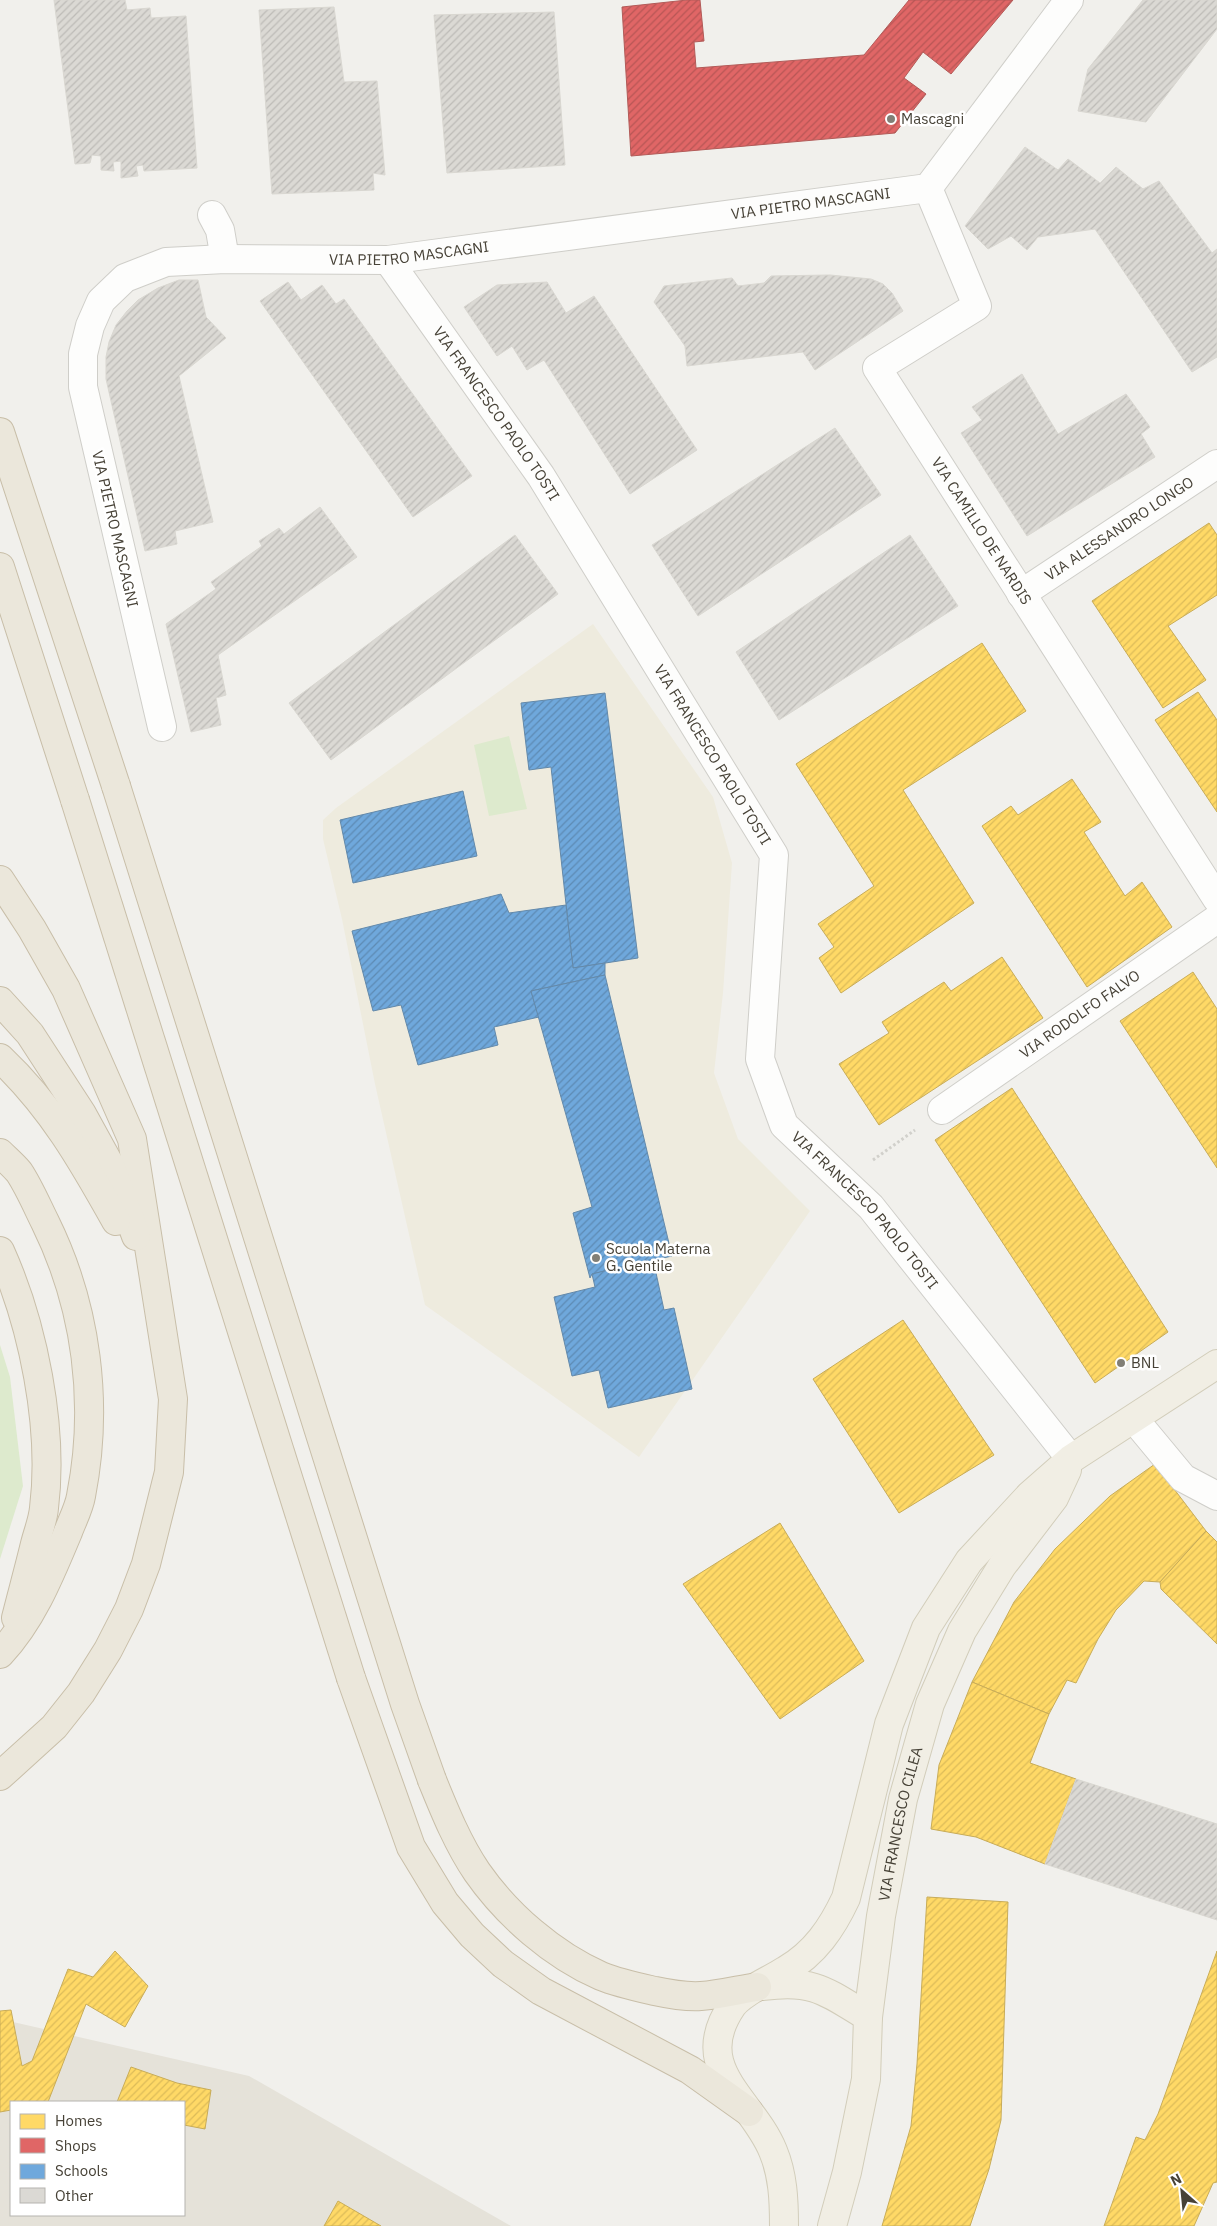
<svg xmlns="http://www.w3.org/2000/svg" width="1217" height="2226" viewBox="0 0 1217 2226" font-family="'IBM Plex Sans',sans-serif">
<defs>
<pattern id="homes-hatch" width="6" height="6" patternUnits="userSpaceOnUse" patternTransform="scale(1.25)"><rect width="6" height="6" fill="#ffd966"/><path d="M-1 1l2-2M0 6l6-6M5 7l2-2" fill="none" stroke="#dcbb59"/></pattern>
<pattern id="shops-hatch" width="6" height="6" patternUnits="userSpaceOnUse" patternTransform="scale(1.25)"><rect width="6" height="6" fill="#e06666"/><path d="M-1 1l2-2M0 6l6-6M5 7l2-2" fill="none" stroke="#b75655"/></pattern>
<pattern id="schools-hatch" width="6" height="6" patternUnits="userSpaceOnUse" patternTransform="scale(1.25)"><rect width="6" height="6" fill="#6fa8dc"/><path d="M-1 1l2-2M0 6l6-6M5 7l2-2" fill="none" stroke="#5d8ab3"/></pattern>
<pattern id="building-hatch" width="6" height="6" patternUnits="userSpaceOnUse" patternTransform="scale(1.25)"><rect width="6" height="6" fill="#dbd9d4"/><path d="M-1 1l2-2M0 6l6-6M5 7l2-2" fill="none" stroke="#bdbbb7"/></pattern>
</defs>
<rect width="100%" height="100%" fill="#f1f0ec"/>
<path fill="#e5e2d9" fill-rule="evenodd" d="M0,2019L249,2076L511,2226H0ZM11,2102H184V2215H11Z"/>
<path fill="#eeebde" d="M593,624L713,797L732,863L723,993L714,1073L738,1139L810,1211L639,1457L425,1305L375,1084L342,919L323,839V820L336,808Z"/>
<g fill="#ddeacd">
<path d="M509,736L527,809L489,816L474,745Z"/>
<path d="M0,1345L10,1377L23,1486L0,1559Z"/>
</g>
<g fill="url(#homes-hatch)" stroke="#c8ac58">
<path d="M1209,523L1217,535V595L1168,626L1206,680L1163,708L1092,601Z"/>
<path d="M982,643L1026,711L903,790L974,903L841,993L819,958L834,947L818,924L874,886L796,764Z"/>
<path d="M1198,692L1217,720V812L1155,720Z"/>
<path d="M1072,779L1101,822L1084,832L1125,896L1142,882L1172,927L1087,987L982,826L1011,806L1018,815Z"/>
<path d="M1002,957L1043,1018L879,1125L839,1064L889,1033L882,1022L944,982L951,991Z"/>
<path d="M1193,972L1217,1009V1168L1120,1021Z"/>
<path d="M1012,1088L1168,1332L1095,1383L935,1140Z"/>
<path d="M903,1320L994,1455L899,1513L813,1379Z"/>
<path d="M1155,1464L1206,1531L1160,1582L1144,1581L1116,1610L1098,1639L1076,1683L1067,1680L1049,1714L972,1682L1014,1602L1055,1549L1110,1496Z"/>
<path d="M780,1523L864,1661L780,1719L683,1584Z"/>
<path d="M1206,1531L1217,1542V1644L1161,1589L1160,1582Z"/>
<path d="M972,1682L1049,1714L1030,1763L1076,1779L1045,1864L976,1837L931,1829L939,1765Z"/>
<path d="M927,1897L1008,1902L1001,2120L989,2169L970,2226H882L911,2126L917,2064Z"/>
<path d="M115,1951L148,1986L125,2027L86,2004L48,2102H11V2110L0,2112V2011L11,2010L22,2066L32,2061L68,1969L93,1977Z"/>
<path d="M1217,1951V2182L1213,2183L1194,2226H1104L1136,2137L1145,2140L1158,2114Z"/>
<path d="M131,2067L177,2083L211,2090L205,2129L184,2125V2102H117Z"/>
<path d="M338,2201L381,2226H324Z"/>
</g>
<path fill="url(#shops-hatch)" stroke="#b25b58" d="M687,0H700L704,41L694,42L696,68L864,55L909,0H1013L951,74L923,52L904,78L926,94L895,133L631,156L622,7Z"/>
<g fill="url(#schools-hatch)" stroke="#6389aa">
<path d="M605,693L638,958L573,968L551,767L529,770L521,703Z"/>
<path d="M463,791L477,856L353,883L340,820Z"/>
<path d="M501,894L509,913L566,905L573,968L605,963V975L531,991L539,1017L494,1027L498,1045L418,1065L401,1005L373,1011L352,931Z"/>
<path d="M605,975L672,1256L592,1274L590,1278L573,1213L592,1207L531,991Z"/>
<path d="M653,1259L664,1310L674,1308L692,1389L608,1408L599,1370L572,1376L554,1297L595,1287L592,1274Z"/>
</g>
<g fill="url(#building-hatch)" stroke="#d9d7d1">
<path d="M54,0H125L127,10L150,8L151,18L186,16L197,168L144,171L143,165L136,166L138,176L121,178V161L113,162L114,171L101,170V156L92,155L90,163L75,164Z"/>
<path d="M1143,0H1217V29L1146,122L1078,111L1088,69Z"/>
<path d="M334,7L344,82L377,81L385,175L373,173L374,190L272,194L259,10Z"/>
<path d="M554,12L565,165L447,173L434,15Z"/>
<path d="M1025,147L1058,170L1068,159L1100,183L1116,167L1143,189L1159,181L1212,253L1217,249V357L1192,372L1095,229L1038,237L1027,250L1011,236L988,249L965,226Z"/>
<path d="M830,275L871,279L883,284L892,293L903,311L815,370L803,352L687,366L685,346L654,302L664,286L732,278L738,286L764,283L771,276Z"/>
<path d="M179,280H198L206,317L226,338L179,376L213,522L175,531L177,544L145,551L106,379V357L109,342L116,325L127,311L138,300L158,288Z"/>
<path d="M288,282L301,300L322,285L336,304L344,299L472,476L413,517L260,301Z"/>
<path d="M547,282L566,313L594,296L697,450L630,494L544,360L527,370L512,346L497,356L464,307L497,285Z"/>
<path d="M1022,374L1058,434L1126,394L1150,427L1141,434L1155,457L1027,536L961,433L982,420L972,407Z"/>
<path d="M835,428L881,495L698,616L652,545Z"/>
<path d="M320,507L357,557L218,655L226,695L216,698L221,725L191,732L166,624L216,589L211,582L262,546L259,541L279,528L284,534Z"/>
<path d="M515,535L558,594L331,760L289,703Z"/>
<path d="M910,535L958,606L779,720L736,652Z"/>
<path d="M1076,1779L1217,1824V1920L1045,1864Z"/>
</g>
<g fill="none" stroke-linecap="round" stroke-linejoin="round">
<defs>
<g id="minor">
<path id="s1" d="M928,188L977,306L877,368L1217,899"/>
<path d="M212,215L220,230L225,259"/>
<path id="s2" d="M388,260L541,476L774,855L760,1059L784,1125L871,1207L1071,1459"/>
<path id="s3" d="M1021,594L1217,464"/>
<path id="s4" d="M162,727L83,387V354L90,326L101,301L125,278L166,262L225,259L388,260L928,188L1069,0"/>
<path id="s5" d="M942,1110L1217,919"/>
<path d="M1134,1419L1183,1478L1217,1496"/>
</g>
<g id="major">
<path d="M764,1986C814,1979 827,1992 868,2017"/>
<path d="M784,2226C784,2200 783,2175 773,2151C752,2099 689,2069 732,2006C743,1991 771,1980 786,1970C815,1953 832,1928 846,1898L889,1724L926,1628L969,1561L1030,1495L1071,1459L1217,1364"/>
<path id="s6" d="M832,2226L847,2172L866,2079L868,2017L881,1916L903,1799L930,1704L962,1631L1002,1566L1054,1498L1067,1470"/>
</g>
<g id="highway">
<path d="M0,432L116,786"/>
<path d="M0,567L75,800"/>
<path d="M0,880L32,929L66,989L132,1139L173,1399L169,1472L146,1564L129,1609L108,1650L81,1693L54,1727L0,1776"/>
<path d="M0,1001L30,1034L82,1114L110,1165L136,1236"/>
<path d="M0,1058C51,1106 82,1160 116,1221"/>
<path d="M0,1153C6,1159 13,1165 19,1172C29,1187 37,1206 45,1222C87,1307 99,1404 81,1496C79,1508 72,1521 68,1532C50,1575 32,1620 0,1654"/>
<path d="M0,1251C33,1324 54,1427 44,1508C43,1520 38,1532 35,1544C29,1569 22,1594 16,1618"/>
<path d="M351,1678L411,1847L445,1903L472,1935L503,1964L541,1991L690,2070L749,2112"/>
<path d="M432,1780C445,1812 458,1844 477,1872C507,1915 553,1955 601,1976C618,1983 637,1987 655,1991C669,1994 686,1997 701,1996C719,1995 738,1990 757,1987"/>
</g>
</defs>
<use href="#minor" stroke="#cfcec9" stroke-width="30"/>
<use href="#major" stroke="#d2cdba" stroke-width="30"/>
<use href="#highway" stroke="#c8bea8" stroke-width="30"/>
<path stroke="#d1d0cb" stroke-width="3" stroke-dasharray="2.5 2.5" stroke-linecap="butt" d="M873,1160L915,1130"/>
<use href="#minor" stroke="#fdfdfc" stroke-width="28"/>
<use href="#major" stroke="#f1eee4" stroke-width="28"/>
<use href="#highway" stroke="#ebe7db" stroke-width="28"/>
<defs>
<g id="highway-bridge">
<path d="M116,786L405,1704L432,1780"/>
<path d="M75,800L351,1678"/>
</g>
</defs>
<use href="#highway-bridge" stroke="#c8bea8" stroke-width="30" stroke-linecap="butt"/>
<use href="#highway-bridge" stroke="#ebe7db" stroke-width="28"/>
</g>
<g fill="#827f76" stroke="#fff" stroke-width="2">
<circle cx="891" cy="119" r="5"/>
<circle cx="596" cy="1258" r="5"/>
<circle cx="1121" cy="1363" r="5"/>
</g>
<g text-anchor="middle" stroke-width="5" stroke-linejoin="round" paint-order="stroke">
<g font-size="15" fill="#474237" stroke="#fff" text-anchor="start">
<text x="901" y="124">Mascagni</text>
<text x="606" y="1254">Scuola Materna<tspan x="606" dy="17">G. Gentile</tspan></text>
<text x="1131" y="1368">BNL</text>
</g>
<g font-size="15" fill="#474237" stroke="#fff">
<text dy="5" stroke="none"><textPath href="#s4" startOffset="1164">VIA PIETRO MASCAGNI</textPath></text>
<text dy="5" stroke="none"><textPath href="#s4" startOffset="759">VIA PIETRO MASCAGNI</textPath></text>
<text dy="5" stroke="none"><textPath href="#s2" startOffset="188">VIA FRANCESCO PAOLO TOSTI</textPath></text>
<text transform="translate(115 529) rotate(77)" y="5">VIA PIETRO MASCAGNI</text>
<text dy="5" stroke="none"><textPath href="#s3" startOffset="118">VIA ALESSANDRO LONGO</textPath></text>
<text dy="5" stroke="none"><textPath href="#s1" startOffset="439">VIA CAMILLO DE NARDIS</textPath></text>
<text dy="5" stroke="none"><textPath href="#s2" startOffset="592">VIA FRANCESCO PAOLO TOSTI</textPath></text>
<text dy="5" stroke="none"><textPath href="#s5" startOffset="168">VIA RODOLFO FALVO</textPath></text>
<text dy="5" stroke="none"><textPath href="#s2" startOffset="1102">VIA FRANCESCO PAOLO TOSTI</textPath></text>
<text dy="5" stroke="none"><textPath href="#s6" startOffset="409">VIA FRANCESCO CILEA</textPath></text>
</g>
</g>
<rect x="10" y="2101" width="175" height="115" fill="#ffffff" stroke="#b5b3af"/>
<rect x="20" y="2114" width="25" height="15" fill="#ffd966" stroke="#b5b3af"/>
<text x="55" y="2126" font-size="15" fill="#474237">Homes</text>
<rect x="20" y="2138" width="25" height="15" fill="#e06666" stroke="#b5b3af"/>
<text x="55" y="2151" font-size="15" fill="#474237">Shops</text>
<rect x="20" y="2164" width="25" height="15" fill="#6fa8dc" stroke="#b5b3af"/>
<text x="55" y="2176" font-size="15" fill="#474237">Schools</text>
<rect x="20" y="2188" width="25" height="15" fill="#dbd9d4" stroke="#b5b3af"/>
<text x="55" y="2201" font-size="15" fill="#474237">Other</text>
<g transform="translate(1182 2191) rotate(333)" stroke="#ffffff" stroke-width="4" paint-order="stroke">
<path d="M0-4L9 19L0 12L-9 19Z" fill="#474237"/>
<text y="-8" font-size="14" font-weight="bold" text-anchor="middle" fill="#474237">N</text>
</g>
</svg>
